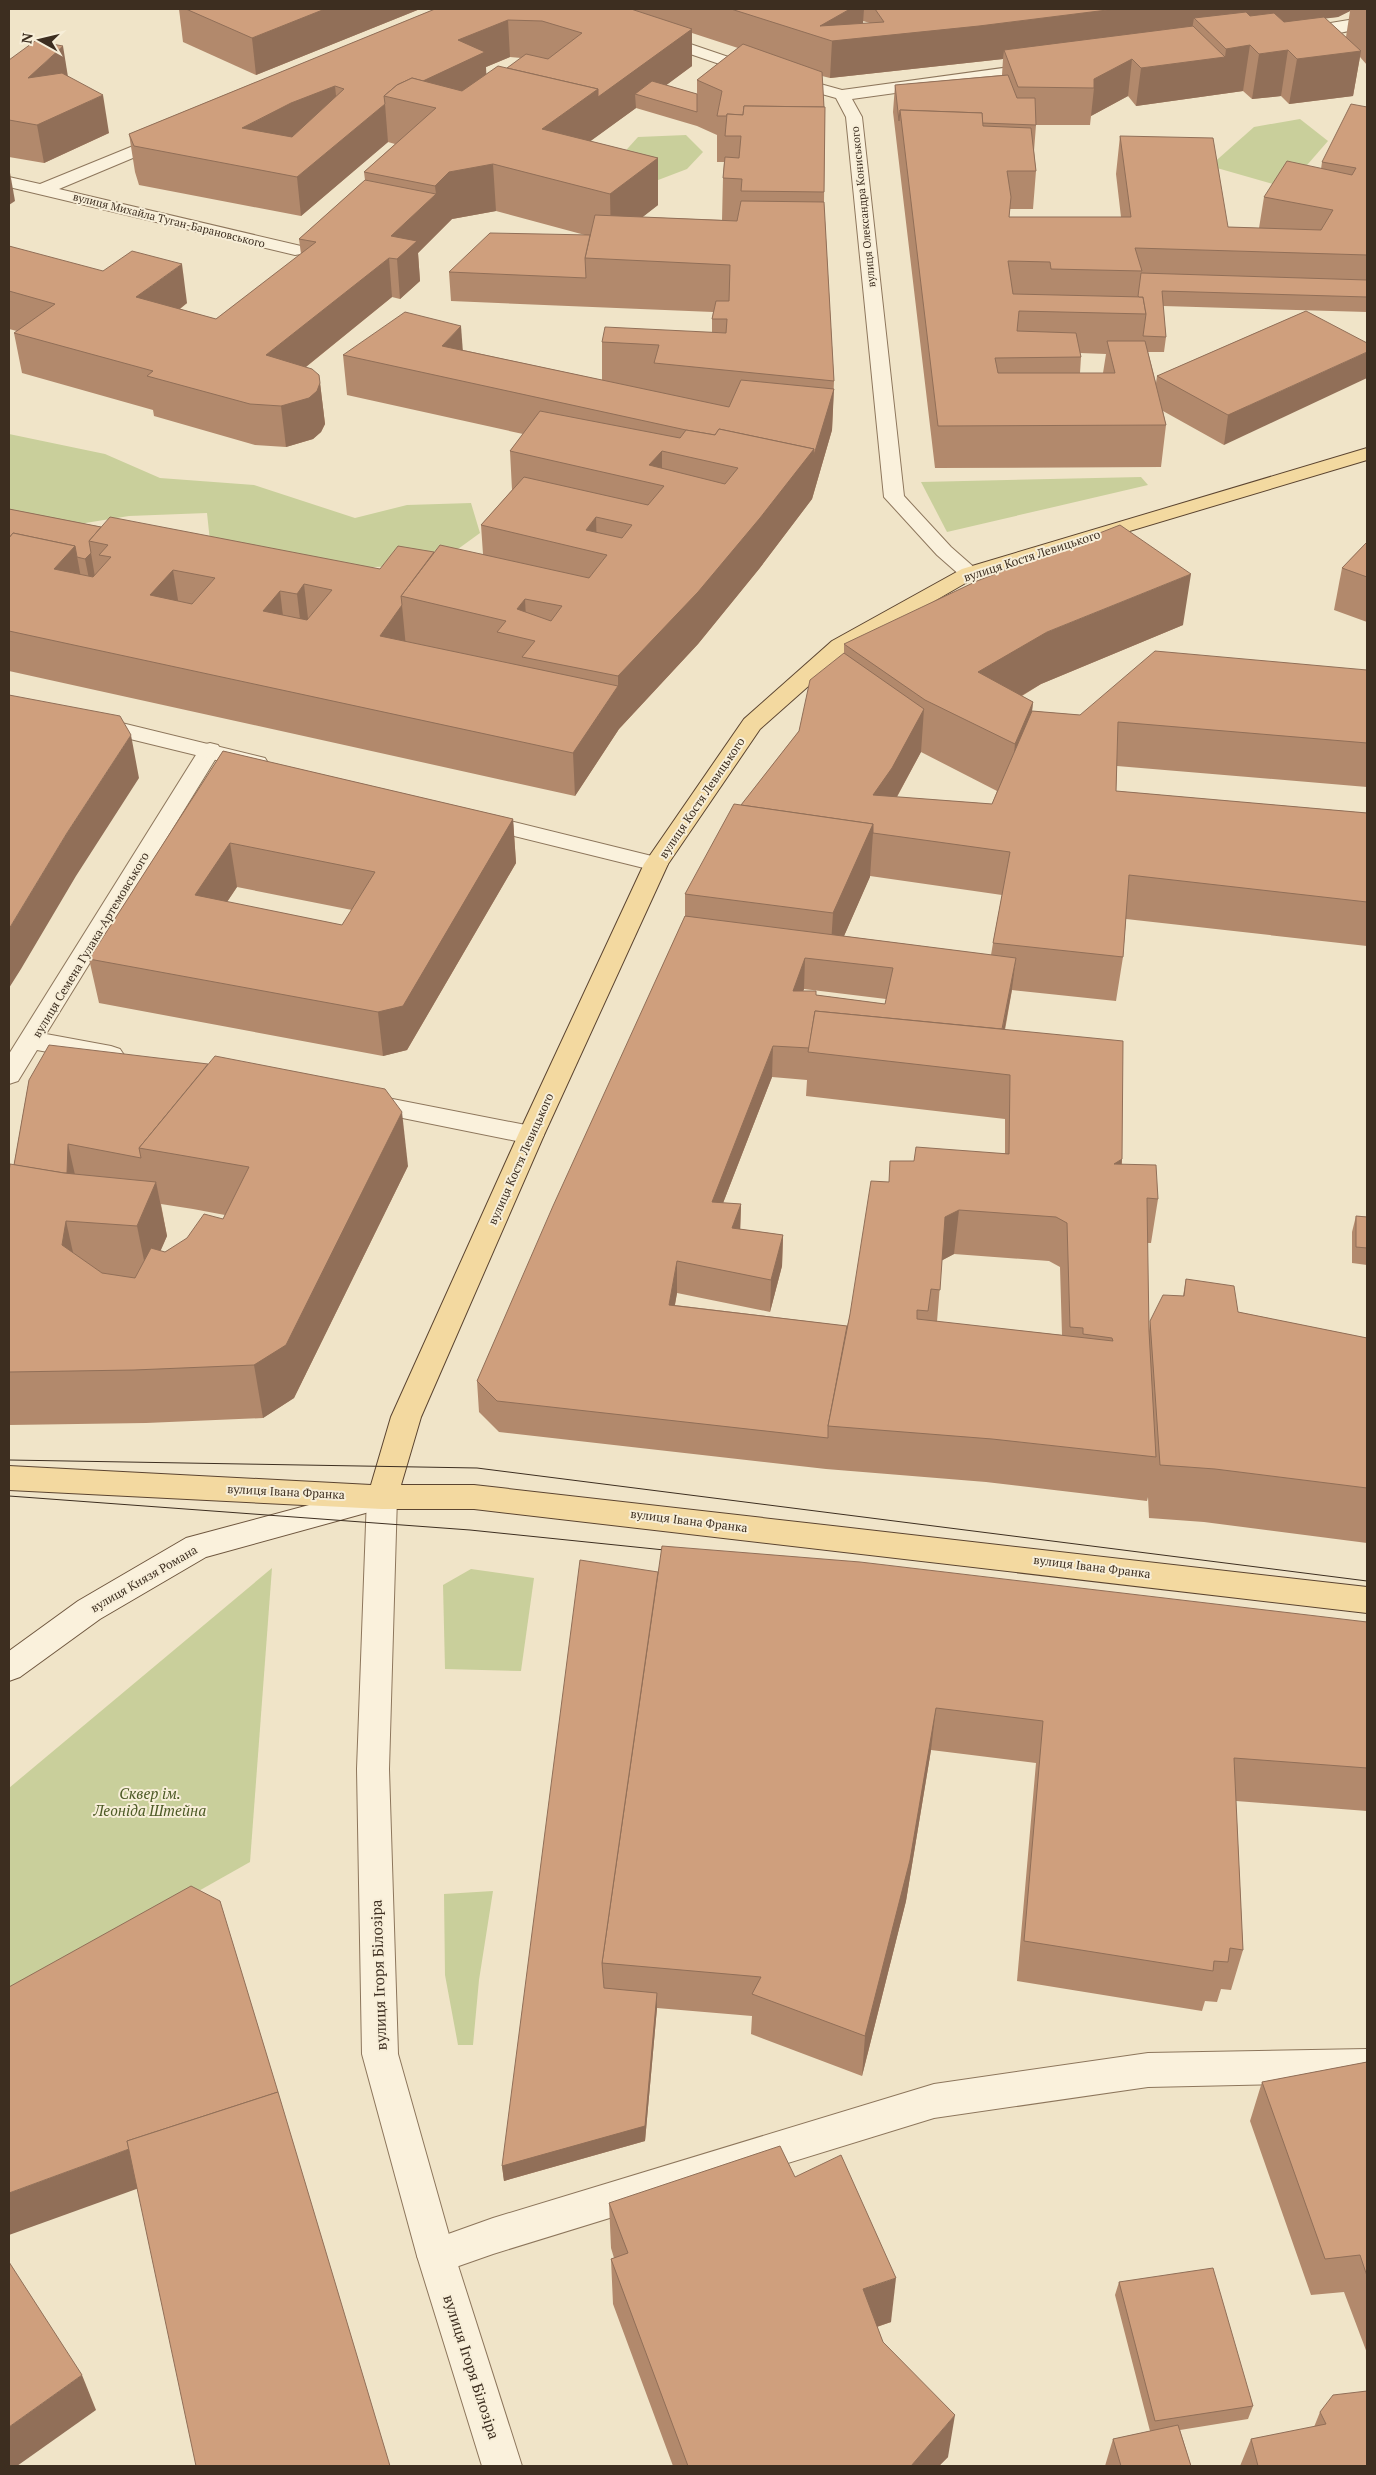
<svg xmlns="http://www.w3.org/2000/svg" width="1376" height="2475" viewBox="0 0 1376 2475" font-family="'PT Serif',serif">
<rect width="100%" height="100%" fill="#f0e4c8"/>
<g fill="#c9cf9b">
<path d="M1300,119L1328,141L1287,188L1210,166L1254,127Z"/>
<path d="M686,135L703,152L687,169L645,185L610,168L638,137Z"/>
<path d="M9,434L105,454L160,478L254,485L355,518L407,505L471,503L480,533L436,565L374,567L303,577L212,560L207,513L129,516L79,524L9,514Z"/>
<path d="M1141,477L1148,485L947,532L921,482Z"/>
<path d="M272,1568L250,1862L9,1998V1788Z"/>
<path d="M471,1569L534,1578L521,1671L445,1669L443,1585Z"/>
<path d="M493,1891L479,1980L473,2045H458L445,1975L444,1894Z"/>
</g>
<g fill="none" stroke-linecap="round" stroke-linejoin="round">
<defs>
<g id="service">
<path d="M210,743L218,745L221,750L46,1034L111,1046L120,1049L124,1055L120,1061L111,1064L37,1050L18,1081L9,1084V1054L199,750L202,745Z"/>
<path d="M362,1093L531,1126L540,1129L544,1135L540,1141L531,1144L353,1108L349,1102L353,1096Z"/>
<path d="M1367,2049V2082L1148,2087L934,2118L493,2254L436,2274L423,2269L417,2256L423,2243L493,2218L934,2084L1148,2053Z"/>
</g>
<g id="minor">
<path d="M1367,17V27C1355,30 1299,43 1292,33L1300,28Z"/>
<path d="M658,33L752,65L842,90L1039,63L1047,68L1039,73L852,99L862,117L904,496L951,547L976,569L980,573L976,577L969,579L962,577L937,555L884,497L846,117L836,98L740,71L652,41L650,38Z"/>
<path d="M165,133L171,134L173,138L171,142L59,189L301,246L304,250L301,254L295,255L9,187V177L40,184Z"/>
<path d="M93,716L265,758L268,763L265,768L257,770L85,728L82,723L85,718Z"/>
<path d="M478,813L664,859L668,864L664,869L656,871L470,825L466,820L470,815Z"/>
</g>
<path id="tertiary" d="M382,1485L393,1489L397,1497L389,1769L398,2054L455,2256L522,2466H482L417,2256L362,2054L357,1769L367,1497L371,1489Z"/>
<path id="secondary" d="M380,1486L391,1490L395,1498L391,1506L206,1557L100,1619L20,1677L9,1681V1651L78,1601L186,1538Z"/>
<path id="primary" d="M1367,448V460L976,577L848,651L760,729L668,864L544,1135L421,1417L401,1485H474L1367,1587V1613L474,1509H382L9,1490V1466L371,1485L391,1417L518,1135L644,864L744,719L832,641L962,569Z"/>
</defs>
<use href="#service" stroke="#8d765c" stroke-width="2"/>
<use href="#minor" stroke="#8d765c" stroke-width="2"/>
<use href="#tertiary" stroke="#8d765c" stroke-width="2"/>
<use href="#secondary" stroke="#6f573f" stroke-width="2"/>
<use href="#primary" stroke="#5b4430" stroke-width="2"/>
<use href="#service" fill="#faf1dc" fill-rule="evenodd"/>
<use href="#minor" fill="#faf1dc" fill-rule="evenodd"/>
<use href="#tertiary" fill="#faf1dc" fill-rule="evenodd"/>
<use href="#secondary" fill="#faf1dc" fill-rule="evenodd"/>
<use href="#primary" fill="#f3d9a0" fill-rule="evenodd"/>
<g stroke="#3d2e20" stroke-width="1">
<path d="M9,1460L477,1468L1367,1581"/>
<path d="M9,1496L470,1530L674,1551"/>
</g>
</g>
<g fill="#b2896c" fill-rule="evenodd">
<path d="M179,9H420L256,75L183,42Z"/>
<path d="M435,9H1367V65L1360,57L1353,96L1289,104L1281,96L1252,99L1243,91L1136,106L1128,96L1091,116L1090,125H1036L1034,151L1036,171L1033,209H1010L1009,217H1121L1116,174L1120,136L1228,227L1259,228L1264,197L1321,169L1322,162L1367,107V312L1163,306L1166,337L1164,352H1148L1156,383L1157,376L1306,311L1224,445L1163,411L1166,425L1161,467L935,468L893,112L895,85L1002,75L1003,59L830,78L822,76L824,107H825L824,203L834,381L832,430L812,499L759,569L698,644L619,729L575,796L9,671V509L102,527L380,569L434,552L483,554L481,525L512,490L510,451L523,434L347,395L343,355L463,350L602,380V342L712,332V319L713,312L451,301L449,272L585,235L496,211L452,219L418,253L420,281L400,299L392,297L306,367L320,383L325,424L321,432L313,439L286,447L255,445L154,416L153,410L22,373L14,333L17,331L9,329V246L187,303L180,309L216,319L301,254L299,239L365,180L364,172L395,144L388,142L301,216L139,185L135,172L129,134ZM1350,11L1346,37L1325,18L1338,17ZM863,21L870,23H863ZM692,33L738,48L697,80V94L666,85L692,66ZM510,57L521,58L507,68L486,74V67ZM636,108L697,126L717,135V162H724L723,178L722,220L642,217L658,205V158L590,141ZM1080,353L1106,354L1103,373H1080L1081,357Z"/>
<path d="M9,60L68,76L109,133L44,163L9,157Z"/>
<path d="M1367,542V622L1334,610L1342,568Z"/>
<path d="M1183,625L1041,684L1022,696L1033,702L1032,711L1080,715L1367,670V787L1117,766L1116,791L1367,813V946L1126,919L1123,957L1116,1001L1012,990L1005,1030L1122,1159V1164L1158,1199L1151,1243H1147L1149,1331L1150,1321L1183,1296L1186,1279L1238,1312L1367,1338V1543L1204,1522L1149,1518L1148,1497L1147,1501L986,1482L826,1469L499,1432L479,1412L477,1381L685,916V894L741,805L799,731L844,653V644ZM921,752L997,791L992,804L897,797ZM870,876L1002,895L993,943L991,955L844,936ZM804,989L886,999L885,1004L816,995L803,991ZM772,1077L807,1080L806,1096L1005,1119V1153L914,1161L889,1182L847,1326L675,1305L677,1293L770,1312L782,1266L783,1235L740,1229L741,1204L723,1203ZM954,1254L1049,1261L1060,1267L1062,1335L937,1322L942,1260Z"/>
<path d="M223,751L513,819L516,863L407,1050L383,1056L99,1003L89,959ZM237,887L352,910L342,925L227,902Z"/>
<path d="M29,1080L408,1166L294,1398L263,1418L146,1423L9,1425V1173L14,1165ZM161,1204L193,1209L225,1215L223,1219L165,1252L160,1251L167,1236Z"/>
<path d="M1356,1216L1367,1217V1265L1352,1263V1232Z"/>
<path d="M658,1572L1367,1622V1811L1236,1801L1243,1950L1231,1990L1221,1989L1217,2002L1205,2001L1202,2011L1017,1981L1036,1763L931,1750L906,1901L862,2076L751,2034L752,2016L657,2008L645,2141L504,2181L502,2166Z"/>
<path d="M1367,2062V2353L1344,2292L1311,2295L1250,2121L1262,2082Z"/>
<path d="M795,2177L891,2322L877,2327L883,2342L948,2457L939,2466H673L613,2304L611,2259L614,2258L611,2248L609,2203Z"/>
<path d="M1119,2282L1253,2406L1248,2419L1180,2430L1191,2466H1105L1113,2439L1150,2431L1115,2295Z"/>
<path d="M1320,2412L1367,2466H1240L1251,2439L1314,2427Z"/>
</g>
<g fill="#916f58">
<path d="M325,9H420L256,75L252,38Z"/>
<path d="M850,9H864L862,37L1115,9H1350V11L1338,17L1209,33L1194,18L1191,35L1004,50L1003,59L830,78L832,41L820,26Z"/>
<path d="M508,20L510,57L486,67L487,89L436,108L398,93L458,40Z"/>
<path d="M692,29V66L649,98L635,94L636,108L544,175L542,129L598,89Z"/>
<path d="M1250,45L1243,91L1136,106L1141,68L1225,57L1226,49Z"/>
<path d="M63,46L69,83L28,78Z"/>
<path d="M1288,50L1281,96L1252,99L1259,54Z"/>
<path d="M1361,51L1353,96L1289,104L1297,59Z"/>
<path d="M1132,59L1128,96L1091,116L1094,88V79Z"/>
<path d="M335,86L339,124L295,141L242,128L291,103Z"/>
<path d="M103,95L109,133L44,163L37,125Z"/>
<path d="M385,104L388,142L301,216L297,177Z"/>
<path d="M658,158V205L611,242L610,194Z"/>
<path d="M493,164L496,211L452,219L418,253L420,281L400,299L397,259L391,236L436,194L435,186L449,172Z"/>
<path d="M9,167L15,201L9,205Z"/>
<path d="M389,258L392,297L271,395L266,355Z"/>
<path d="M182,264L187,303L143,337L136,297Z"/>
<path d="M461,326L464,366L442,346Z"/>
<path d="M1367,352V378L1224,445L1228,415Z"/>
<path d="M320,383L325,424L321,432L313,439L286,447L281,406Z"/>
<path d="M834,389L832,430L812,499L759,569L698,644L619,729L575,796L573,753L618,686V676Z"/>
<path d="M662,451V486L649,465Z"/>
<path d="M596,517L597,553L586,530Z"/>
<path d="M75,546L83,588L54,569Z"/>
<path d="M91,553L96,583L91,589L85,559Z"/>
<path d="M173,570L180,612L150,595Z"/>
<path d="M1191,574L1183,625L1041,684L973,724L978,672L1047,632Z"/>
<path d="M304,584L309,627L302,636L297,594Z"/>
<path d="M280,591L285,633L263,611Z"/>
<path d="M525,599L527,639L517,609Z"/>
<path d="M402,605L406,648L380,636Z"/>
<path d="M1033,702L1027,754L1009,797L1015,744Z"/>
<path d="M924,709L921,752L889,811L873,833L870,877L833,961L830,960L833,913L873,795Z"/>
<path d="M131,735L139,778L76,876L21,969L9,988V929L67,833Z"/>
<path d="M513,819L516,863L407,1050L383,1056L378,1012Z"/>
<path d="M230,843L237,887L202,939L195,895Z"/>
<path d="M805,958L804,989L792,1023L793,991Z"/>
<path d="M1016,958L1012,989L996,1075L1000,1043Z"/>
<path d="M773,1046L772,1077L711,1234L712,1202Z"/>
<path d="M402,1112L408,1166L294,1398L263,1418L254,1365Z"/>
<path d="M68,1144L78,1188L66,1183Z"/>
<path d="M1122,1159L1115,1203L1114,1164Z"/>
<path d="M156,1182L167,1236L148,1280L137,1226Z"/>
<path d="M741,1204L740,1236L732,1228Z"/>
<path d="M959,1210L954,1254L941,1261L945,1217Z"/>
<path d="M66,1221L78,1275L62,1245Z"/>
<path d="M783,1235L782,1266L770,1312L771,1280Z"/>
<path d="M677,1261V1293L669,1336V1305Z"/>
<path d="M936,1708L931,1750L906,1901L862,2076L865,2036Z"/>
<path d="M657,1993V2008L645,2141L504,2181L502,2166Z"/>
<path d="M129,2149L142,2187L9,2235V2193Z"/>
<path d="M896,2278L891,2322L858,2333L863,2289Z"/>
<path d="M82,2375L96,2410L17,2466H9V2427Z"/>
<path d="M955,2415L948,2457L939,2466H911Z"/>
</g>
<g fill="#cf9f7d" stroke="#916f58" fill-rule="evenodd">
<path d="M186,9H325L252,38Z"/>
<path d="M435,9H631L692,29L598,97V89L507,68L526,54L548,59L582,33L542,21L508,20L458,40L485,52L423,81L412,78L397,85L384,96L385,104L297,177L134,146L129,134ZM335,86L344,89L292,137L242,128L291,103Z"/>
<path d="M731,9H850L820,26L884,22L875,9H1115L979,26L832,41Z"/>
<path d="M1246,12L1250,16L1274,13L1284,22L1324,17L1361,51L1297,59L1288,50L1259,54L1250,45L1226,49L1194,18Z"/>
<path d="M1193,26L1225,57L1141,68L1132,59L1094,79V88L1018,87L1004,50Z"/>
<path d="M35,41L63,46L28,78L62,73L103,95L37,125L9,120V60Z"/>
<path d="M743,44L822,72L824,107L744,106L743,115L727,114V116H717L722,91L697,80Z"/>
<path d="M498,66L598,89L542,129L658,158L610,194L493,164L449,172L435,186L364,172L436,108L384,96L397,85L412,78L462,91Z"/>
<path d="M1008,75L1017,98H1035L1036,125L982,123V113L900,110L899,121L895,85Z"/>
<path d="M652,81L697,94V112L635,94Z"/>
<path d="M1351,104L1367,107V255L1135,248L1142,271L1051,269L1050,262L1008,261L1013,294L1143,297L1146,314L1019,311L1017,331L1076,333L1081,357L995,358L998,373H1115L1107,341H1145L1166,425L938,426L900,110L982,113L983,126L1031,128L1036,171H1007L1011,197L1009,217H1131L1120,136L1213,138L1228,227L1321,230L1333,210L1264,197L1287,161L1352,175L1356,168L1322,162Z"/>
<path d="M744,106L825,107L824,192L741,191L742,179L723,178L725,157L739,158L741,136H725L727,114L743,115Z"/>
<path d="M365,180L436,194L391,236L417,241L397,259L389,258L266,355L312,369L319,375L320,383L317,391L309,398L281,406L250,404L147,376L153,371L14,333L55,304L9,291V246L103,271L132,251L182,264L136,297L216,319L316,242L299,239Z"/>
<path d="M741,201L824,202L834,381L654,363L659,345L602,342L605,327L726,333L727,319H712L716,301H729L730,265L585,258L595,215L737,221Z"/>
<path d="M490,233L590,235L585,258L586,278L449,272Z"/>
<path d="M1141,273L1367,280V297L1162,291L1166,337L1143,336L1146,314L1143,297H1139L1138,296Z"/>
<path d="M1306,311L1367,343V352L1228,415L1157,376Z"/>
<path d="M405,312L461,326L442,346L729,407L741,380L834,389L813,458L814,449L719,429L715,435L686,430L343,355Z"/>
<path d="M540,411L680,438L686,430L715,435L719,429L814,449L760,518L698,592L618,676L522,657L535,641L497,632L506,621L401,596L440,545L589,578L607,555L481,525L524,477L648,505L664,486L510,451ZM662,451L738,468L725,484L649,465ZM596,517L632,525L622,538L586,530ZM525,599L562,606L551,621L517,609Z"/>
<path d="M9,509L101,527L89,541L91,553L85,559L77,557L75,546L13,533L9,538Z"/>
<path d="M110,517L380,569L398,546L434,552L401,596L402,605L380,636L618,686L573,753L9,631V538L13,533L75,546L54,569L93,577L111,557L99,555L108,545L89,541ZM173,570L215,578L192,604L150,595ZM304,584L332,590L307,620L263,611L280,591L297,594Z"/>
<path d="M1120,525L1191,574L1047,632L978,672L1033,702L1015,744L925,700L844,644L977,581Z"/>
<path d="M1367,542V577L1342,568Z"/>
<path d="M1155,651L1367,670V743L1118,722L1116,791L1367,813V902L1129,875L1123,957L993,943L1010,852L873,833V824L741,805L799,731L810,680L844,653L924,709L892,768L873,795L992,804L1032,711L1080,715Z"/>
<path d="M9,695L120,716L131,735L67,833L9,929Z"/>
<path d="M223,751L513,819L403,1006L378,1012L89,959ZM230,843L375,872L342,925L195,895Z"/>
<path d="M734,804L873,824L833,913L685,894Z"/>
<path d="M685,916L1016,958L1002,1029L815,1011L809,1048L773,1046L712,1202L741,1204L732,1228L783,1235L771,1280L677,1261L669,1305L847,1326L828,1426V1438L497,1401L477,1381L553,1206ZM805,958L893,968L885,1004L816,995V991H793Z"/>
<path d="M815,1011L1123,1041L1122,1159L1114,1164L1156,1165L1158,1199L1147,1198L1149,1331L1156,1457L992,1439L828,1426L850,1314L871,1181L889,1182L890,1161H914L916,1147L1009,1154L1010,1075L808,1052ZM959,1210L1056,1217L1067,1223L1070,1327L1083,1328V1334L1112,1338L1113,1341L917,1319V1310L928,1311L931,1289L940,1290L945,1217Z"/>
<path d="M49,1045L208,1064L139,1148L141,1158L68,1144L67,1173H64L14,1165L29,1080Z"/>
<path d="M215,1056L385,1089L402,1112L286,1345L254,1365L134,1370L9,1372V1173L10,1164L64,1173L156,1182L137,1226L66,1221L62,1245L102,1273L135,1278L151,1248L165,1252L187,1238L204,1214L223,1219L249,1167L139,1148Z"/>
<path d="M1356,1216L1367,1217V1248L1356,1247Z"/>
<path d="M1186,1279L1234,1286L1238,1312L1367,1338V1488L1215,1469L1160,1465L1150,1321L1163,1295L1184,1296Z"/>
<path d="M662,1546L860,1562L1367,1622V1768L1234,1758L1243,1950L1230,1948L1228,1962L1214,1961L1213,1971L1024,1941L1043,1721L936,1708L910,1860L865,2036L752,1994L761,1977L602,1963Z"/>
<path d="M580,1560L658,1572L602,1963L604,1988L657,1993L645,2126L502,2166Z"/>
<path d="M191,1886L220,1901L278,2092L127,2141L129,2149L9,2193V1987Z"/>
<path d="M1367,2062V2276L1360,2255L1325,2259L1262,2082Z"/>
<path d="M278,2092L390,2466H196L127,2141Z"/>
<path d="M780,2146L795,2177L841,2155L896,2278L863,2289L883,2342L955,2415L911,2466H688L611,2259L628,2253L609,2203Z"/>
<path d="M9,2262L82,2375L9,2427Z"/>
<path d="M1213,2268L1253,2406L1155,2421L1119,2282Z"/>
<path d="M1367,2391V2466H1258L1251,2439L1326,2424L1320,2412L1333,2395Z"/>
<path d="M1178,2425L1191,2466H1121L1113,2439Z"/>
</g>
<g text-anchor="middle" stroke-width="4" stroke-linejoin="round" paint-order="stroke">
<g font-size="11" fill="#3d2e20" stroke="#f7eed8">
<text transform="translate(863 207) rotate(-96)" y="4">вулиця Олександра Кониського</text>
<text transform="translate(169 220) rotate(14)" y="4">вулиця Михайла Туган-Барановського</text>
</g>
<g font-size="12" fill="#3d2e20" stroke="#f7eed8">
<text transform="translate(1032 556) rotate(-18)" y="4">вулиця Костя Левицького</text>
<text transform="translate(702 798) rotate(-56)" y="4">вулиця Костя Левицького</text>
<text transform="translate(91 945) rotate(-59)" y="4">вулиця Семена Гулака-Артемовського</text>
<text transform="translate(521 1159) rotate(-66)" y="4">вулиця Костя Левицького</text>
<text transform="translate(286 1492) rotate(3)" y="4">вулиця Івана Франка</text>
<text transform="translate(689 1521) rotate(7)" y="4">вулиця Івана Франка</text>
<text transform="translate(1092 1567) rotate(7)" y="4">вулиця Івана Франка</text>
<text transform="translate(144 1579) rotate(-30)" y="4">вулиця Князя Романа</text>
</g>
<g font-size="15" font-style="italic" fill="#4d5a26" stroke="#f7eed8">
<text x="150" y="1799">Сквер ім.<tspan x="150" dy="17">Леоніда Штейна</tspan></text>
</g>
<g font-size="15" fill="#3d2e20" stroke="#f7eed8">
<text transform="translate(379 1975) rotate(-92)" y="5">вулиця Ігоря Білозіра</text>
<text transform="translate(471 2367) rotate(72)" y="5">вулиця Ігоря Білозіра</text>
</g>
</g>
<rect width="1376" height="2475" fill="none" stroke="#3d2e20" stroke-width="20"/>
<g transform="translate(40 40) rotate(278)" stroke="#f7eed8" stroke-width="4" paint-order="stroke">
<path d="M0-4L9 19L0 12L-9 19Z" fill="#3d2e20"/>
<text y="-8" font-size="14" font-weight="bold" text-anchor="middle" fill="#3d2e20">N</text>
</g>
</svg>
